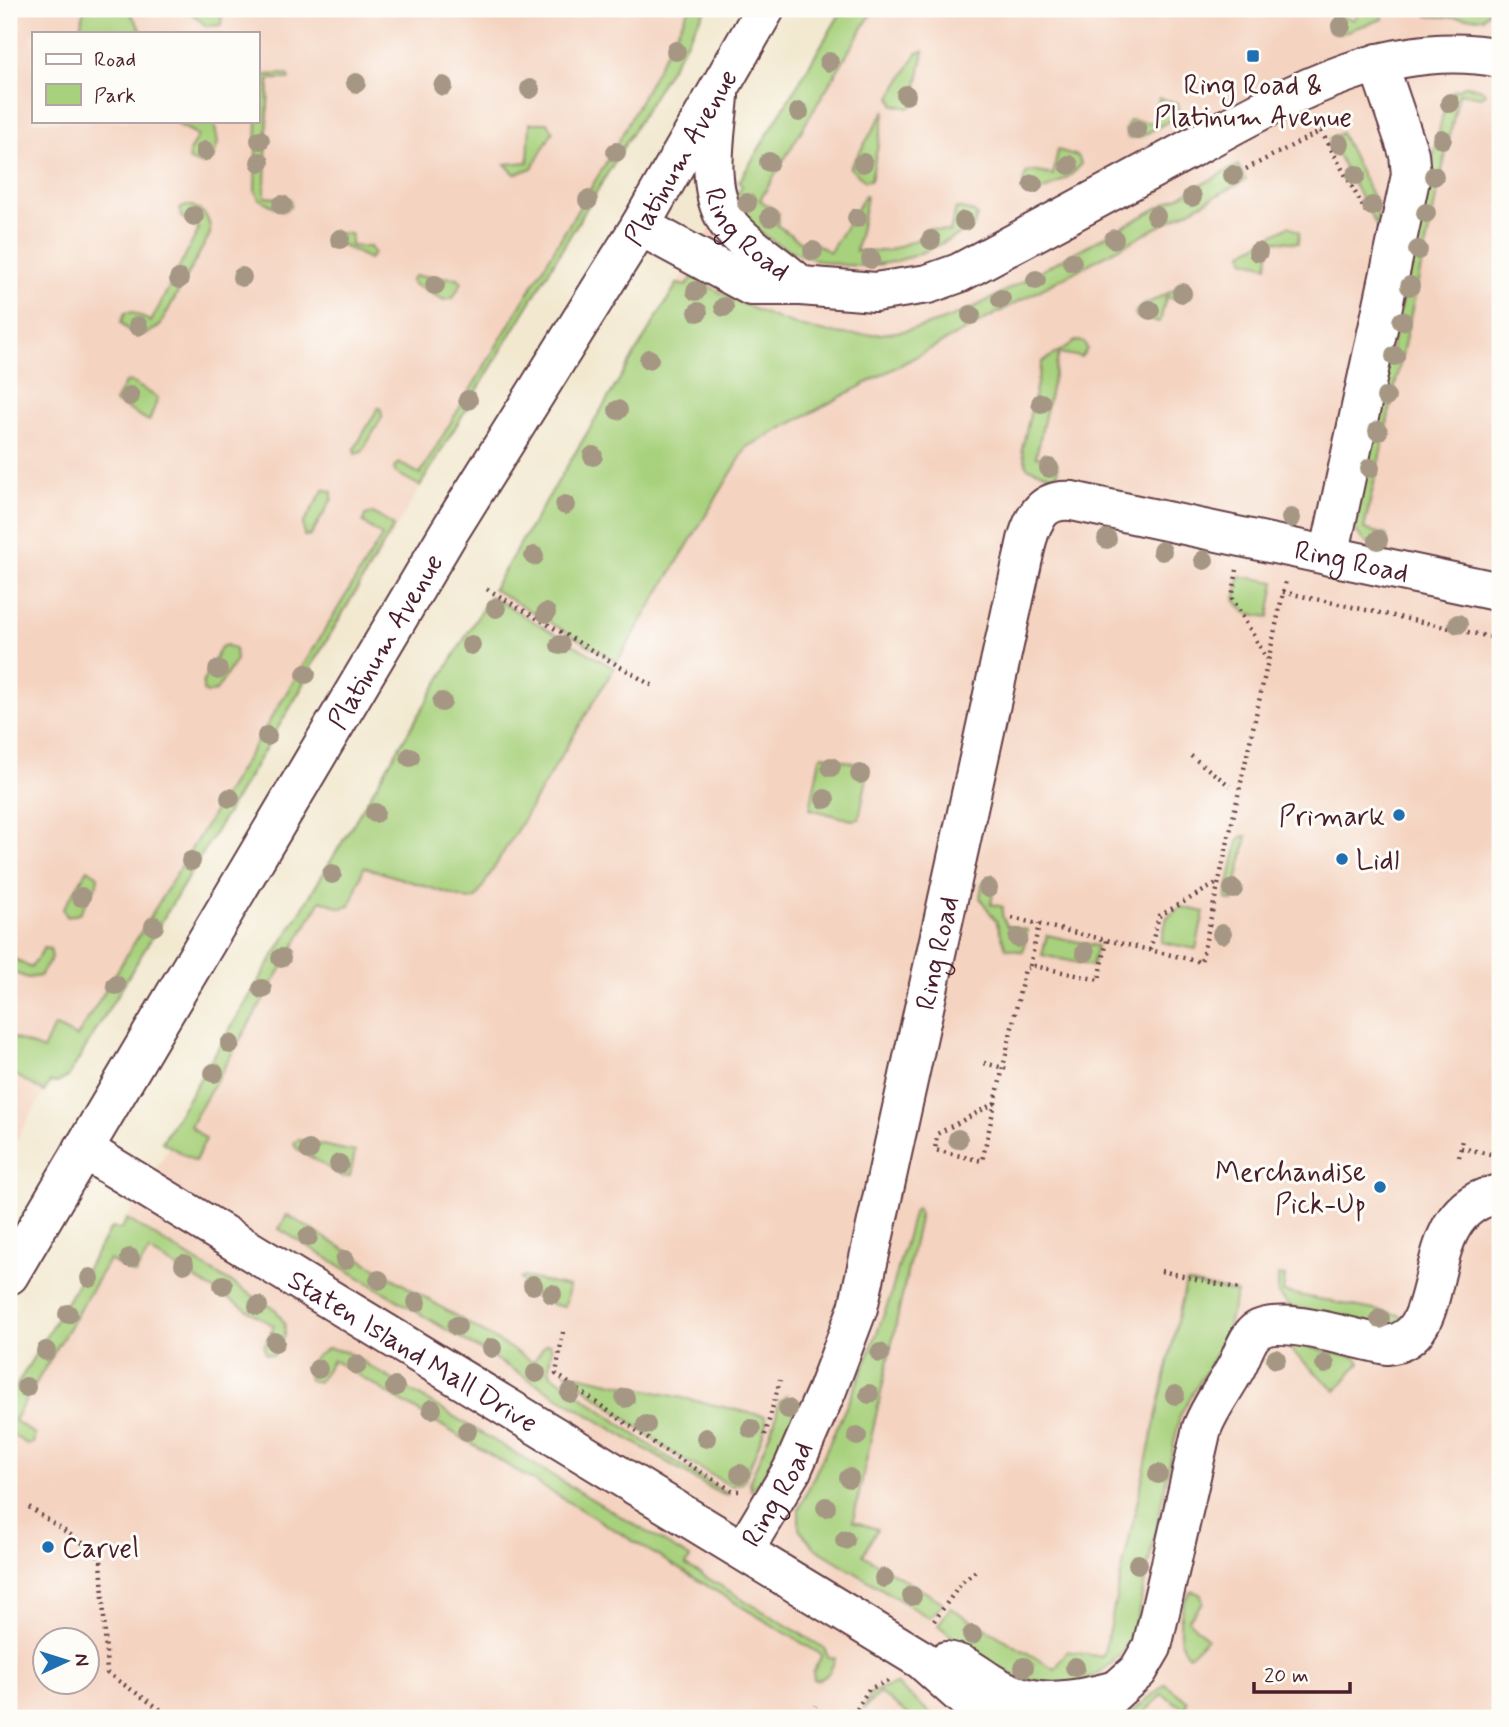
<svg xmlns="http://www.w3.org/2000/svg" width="1509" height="1727" viewBox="0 0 1509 1727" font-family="Mynerve,sans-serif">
<rect width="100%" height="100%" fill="#fdfcf7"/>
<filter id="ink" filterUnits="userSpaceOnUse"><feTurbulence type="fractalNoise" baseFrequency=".0143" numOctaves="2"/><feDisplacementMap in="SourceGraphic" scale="14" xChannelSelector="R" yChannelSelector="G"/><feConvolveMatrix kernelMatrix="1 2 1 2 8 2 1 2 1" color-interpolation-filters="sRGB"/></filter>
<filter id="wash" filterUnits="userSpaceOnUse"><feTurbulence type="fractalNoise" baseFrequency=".00686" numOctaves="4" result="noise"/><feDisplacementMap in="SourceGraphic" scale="28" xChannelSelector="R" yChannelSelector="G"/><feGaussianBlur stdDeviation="1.57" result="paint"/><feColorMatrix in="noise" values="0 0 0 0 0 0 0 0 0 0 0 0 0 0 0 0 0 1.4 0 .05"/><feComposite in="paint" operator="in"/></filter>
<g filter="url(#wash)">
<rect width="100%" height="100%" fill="#f2e8cf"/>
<g fill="#f4d3c0" fill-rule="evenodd">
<path d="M9,9H706L68,1077L57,1083L50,1082L9,1152ZM33,33H257V121H33Z"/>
<path d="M843,9H1500V1718H9V1398L111,1228L121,1229L169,1147L162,1142L677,284L713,225L732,203L742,186L739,182ZM46,1640H88V1682H46Z"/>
</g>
<g fill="#a8d17d" stroke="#797854" stroke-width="2">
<path d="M84,9H128L143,33H79Z"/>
<path d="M187,9H222L221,25L206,26Z"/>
<path d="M689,9H706L420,486L395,472L394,467L399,463L420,474L616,146Z"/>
<path d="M843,9H874L760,200L779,213L777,225L804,244L811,241L830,252L865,195L867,197L856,251H887L921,238L922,231L927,228L950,232L956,208L974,212L977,216L973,228C952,238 932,249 910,257C845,279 772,257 732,203L742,186L739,182Z"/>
<path d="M1358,9L1380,12L1383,19L1338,34L1330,32L1327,24C1334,12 1344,18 1355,20Z"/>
<path d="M1421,9H1491L1483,18L1429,16Z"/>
<path d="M924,51L913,105L909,108L894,105L891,97L917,53Z"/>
<path d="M288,74L290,79H269L265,184V197L290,199L291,206L283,211L259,199L255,191L258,81L266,75Z"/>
<path d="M1465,86L1482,89L1485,94L1481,97L1459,93L1364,529L1386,535L1388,544L1385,547C1365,545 1354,537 1354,516L1446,100L1451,92Z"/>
<path d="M1159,98L1178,103L1180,115L1140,137L1128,138L1125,130L1130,120L1153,123Z"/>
<path d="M885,110L871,180L865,181L850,168Z"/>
<path d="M172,121H214L218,143L212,160L203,165L189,160V152L198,135Z"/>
<path d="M530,123H548L553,131L532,168L515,174L505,164L528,162Z"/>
<path d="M1341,133L1375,201L1380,232L1329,139Z"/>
<path d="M1058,150L1078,156L1081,163C1076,175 1039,197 1027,192L1023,183L1026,173L1033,171L1053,175Z"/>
<path d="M1238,165L1246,180L747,447L617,662L493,589L677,284L686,286L693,277C773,324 846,354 941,321C981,307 1018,283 1055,263C1116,230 1177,198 1238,165Z"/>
<path d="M188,205C203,209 211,218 210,234L159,327L146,334L129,331L121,322L125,313L132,312L151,322L199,229L181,217L180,209Z"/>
<path d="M1289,226L1299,232L1298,243L1272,240L1267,266L1244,260L1243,252Z"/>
<path d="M330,233L351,234V246L370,247L374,254L369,259L328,238Z"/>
<path d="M415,276L458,278L462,282L453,298L444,300L413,284L411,280Z"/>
<path d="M1186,284L1192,289V295L1183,300L1166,297L1160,322L1137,317L1135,313L1140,307Z"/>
<path d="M1076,341L1084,342L1087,349L1081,357L1059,353L1036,456L1057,462L1058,472L1053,476L1027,467L1022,449L1042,362Z"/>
<path d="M130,381L158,398L149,421L115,402L125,383Z"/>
<path d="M378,408H381L382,417L362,452L355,454L354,450Z"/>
<path d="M324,489L332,492V499L311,535L304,536L303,524Z"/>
<path d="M373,513L394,526L308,672L300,691L68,1077L57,1083L50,1082L44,1092L9,1071V1036L43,1050L54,1026L77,1037L382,536L363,522L365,515Z"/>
<path d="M1240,576L1275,582L1269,617L1246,613L1235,600Z"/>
<path d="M490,596L614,668L476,898L469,900L364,867L350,906L341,908L321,900L190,1126L206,1139L195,1161L162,1142Z"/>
<path d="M226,645L235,649L236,660L216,691L207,693L203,691V682L221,647Z"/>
<path d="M823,755L869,767L859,819L852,820L810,809L820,758Z"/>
<path d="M1243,836H1247L1233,901L1226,899L1238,841Z"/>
<path d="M88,869L98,876L97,884L79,914L67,917L63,909Z"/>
<path d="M989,879L995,883L991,904L1003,907L1002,915L1007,926L1027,930L1023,952L1006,948L996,921L980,898L982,884Z"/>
<path d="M1181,907L1204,912L1196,949L1161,942L1167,917Z"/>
<path d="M1047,935L1097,946L1092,966L1042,955Z"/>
<path d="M44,948L50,949L52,957L40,976L28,978L9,971V956L31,968Z"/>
<path d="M299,1140L355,1152L350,1176L343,1177L296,1148L294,1142Z"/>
<path d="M917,1208L920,1214L853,1521L877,1529L863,1555L942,1602V1605L929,1618L815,1548L799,1529V1509L863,1370L890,1298L914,1210Z"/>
<path d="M287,1215L533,1362L546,1344H550C555,1354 545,1364 551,1374L658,1451L729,1495L715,1491L279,1229Z"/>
<path d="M127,1219L276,1310L285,1324V1335L274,1355L266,1354L264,1346L274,1326L149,1251L135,1274L109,1260L14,1420L35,1435L33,1443L27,1444L9,1433V1398L111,1228L121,1229Z"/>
<path d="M1278,1275L1285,1276L1283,1292L1399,1315L1403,1319L1384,1327L1291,1307L1278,1294Z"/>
<path d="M524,1277L569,1287L565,1306C553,1309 526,1289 520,1279Z"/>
<path d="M1186,1282L1237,1293L1223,1342L1180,1415L1138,1614L1128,1644L1112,1663L1093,1677L1062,1688L991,1669L938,1625L950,1608L1055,1669L1067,1651L1103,1657Z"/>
<path d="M1282,1342L1355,1357L1360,1362L1336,1391Z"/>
<path d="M328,1348L346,1352L690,1558L686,1565L824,1648L828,1657L835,1658C832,1670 827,1679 814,1680L813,1672L822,1655L333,1360L318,1382L309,1380L307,1371L314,1358Z"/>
<path d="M564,1372L765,1416L767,1424L743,1483L731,1486L669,1451Z"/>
<path d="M786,1396L795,1400L797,1409L764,1476L751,1490L750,1481L775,1421L779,1403Z"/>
<path d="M1193,1591L1201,1595L1203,1602L1188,1620L1207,1638L1189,1656C1174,1645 1179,1598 1193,1591Z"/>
<path d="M896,1684L936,1718H913L879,1693L863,1710L872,1692Z"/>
<path d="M1165,1684L1187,1701L1185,1709L1162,1694L1139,1718H1125Z"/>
</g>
</g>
<g filter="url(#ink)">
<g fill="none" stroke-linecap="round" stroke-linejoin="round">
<defs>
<g id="minor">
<path id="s1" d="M719,96C716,137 703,191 731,227C750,249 780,266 801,286"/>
<path d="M640,226L751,286H801L875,292L928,284L959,273C1030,235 1100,197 1171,159C1271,105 1381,35 1500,58"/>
<path d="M1329,556L1411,175L1409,154L1378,63"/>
<path id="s2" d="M83,1149L922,1660L987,1718"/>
<path id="s3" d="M9,1275L449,532L640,226L765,9"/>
<path id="s4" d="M744,1550L792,1470L827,1390L858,1308L1027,540C1034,516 1044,498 1072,501L1500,592"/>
<path d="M946,1661C964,1663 975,1673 989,1682C1030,1709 1072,1702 1116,1690"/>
<path d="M1086,1718L1138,1671L1152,1647L1202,1428C1210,1407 1223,1391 1234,1371C1241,1360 1245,1342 1254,1333C1275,1312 1359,1341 1387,1345C1457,1339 1410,1208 1500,1194"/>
</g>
</defs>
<use href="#minor" stroke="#633d44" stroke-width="42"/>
<g stroke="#633d44" stroke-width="4.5" stroke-dasharray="2 5" stroke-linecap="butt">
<path d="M1246,169L1321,131L1366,212"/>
<path d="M1237,570L1232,598L1267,659"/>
<path d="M487,589L655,687"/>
<path d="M1283,592L1500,639"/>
<path d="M1191,756L1230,786"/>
<path d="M1012,918L1201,962L1286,580"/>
<path d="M1150,950L1159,916L1219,882"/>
<path d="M1030,966L1039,924"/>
<path d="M984,1063L1008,1069"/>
<path d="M995,1103L937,1134L935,1150L982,1161L1025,969L1035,966L1099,980L1107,940"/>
<path d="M1461,1148L1500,1156"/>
<path d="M1459,1157L1462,1140"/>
<path d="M1161,1271L1240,1289"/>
<path d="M563,1332L556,1374L661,1448L733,1491H740"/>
<path d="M765,1435L780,1380"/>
<path d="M29,1507L93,1550L101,1559L107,1673L173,1718"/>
<path d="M934,1621L962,1582L977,1570"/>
<path d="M857,1709L869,1689L888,1681"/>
<path d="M808,1718L816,1706"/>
</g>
<use href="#minor" stroke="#fff" stroke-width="38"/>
</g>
<g fill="#a59783">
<circle cx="1341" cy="26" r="10"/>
<circle cx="676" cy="51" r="10"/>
<circle cx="829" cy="62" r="10"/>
<circle cx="356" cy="83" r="10"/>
<circle cx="443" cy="86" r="10"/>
<circle cx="530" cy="89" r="10"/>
<circle cx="906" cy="95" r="10"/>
<circle cx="1450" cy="103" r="10"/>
<circle cx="799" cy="112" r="10"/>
<circle cx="1137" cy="130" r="10"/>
<circle cx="1442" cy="139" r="10"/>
<circle cx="260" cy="140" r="10"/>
<circle cx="1340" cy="144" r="10"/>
<circle cx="205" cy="151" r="10"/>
<circle cx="616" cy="152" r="10"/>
<circle cx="260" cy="162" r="10"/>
<circle cx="769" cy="162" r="10"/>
<circle cx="863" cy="163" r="10"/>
<circle cx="1069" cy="165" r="10"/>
<circle cx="1233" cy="175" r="10"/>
<circle cx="1356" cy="175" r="10"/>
<circle cx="1434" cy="176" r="10"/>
<circle cx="1033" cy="184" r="10"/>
<circle cx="1192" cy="197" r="10"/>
<circle cx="588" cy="200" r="10"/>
<circle cx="747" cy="203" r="10"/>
<circle cx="282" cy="205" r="10"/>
<circle cx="1372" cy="206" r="10"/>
<circle cx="1426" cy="213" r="10"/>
<circle cx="194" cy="216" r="10"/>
<circle cx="1156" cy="216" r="10"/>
<circle cx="770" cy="217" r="10"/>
<circle cx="857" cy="218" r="10"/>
<circle cx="964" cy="221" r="10"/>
<circle cx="340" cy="239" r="10"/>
<circle cx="1114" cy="239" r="10"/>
<circle cx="931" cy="240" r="10"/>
<circle cx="1418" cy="250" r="10"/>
<circle cx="813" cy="251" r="10"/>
<circle cx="1258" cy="252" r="10"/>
<circle cx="871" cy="259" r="10"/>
<circle cx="1072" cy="262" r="10"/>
<circle cx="242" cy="277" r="10"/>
<circle cx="179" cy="279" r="10"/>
<circle cx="1036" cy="280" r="10"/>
<circle cx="435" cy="285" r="10"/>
<circle cx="1410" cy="286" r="10"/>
<circle cx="696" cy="291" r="10"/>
<circle cx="1182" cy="293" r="10"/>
<circle cx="1001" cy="299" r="10"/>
<circle cx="724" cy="307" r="10"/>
<circle cx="1150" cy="310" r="10"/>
<circle cx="698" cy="312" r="10"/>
<circle cx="971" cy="315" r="10"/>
<circle cx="1402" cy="321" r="10"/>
<circle cx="138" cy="326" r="10"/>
<circle cx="1395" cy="356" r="10"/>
<circle cx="649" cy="359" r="10"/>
<circle cx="130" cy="396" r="10"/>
<circle cx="1386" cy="397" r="10"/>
<circle cx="468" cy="400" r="10"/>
<circle cx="1041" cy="403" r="10"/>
<circle cx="618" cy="410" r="10"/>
<circle cx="1378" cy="431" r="10"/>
<circle cx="593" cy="456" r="10"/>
<circle cx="1049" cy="468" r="10"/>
<circle cx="1370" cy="468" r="10"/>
<circle cx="565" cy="505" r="10"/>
<circle cx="1291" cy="518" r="10"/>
<circle cx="1107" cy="539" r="10"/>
<circle cx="1378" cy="540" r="10"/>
<circle cx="1162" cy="551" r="10"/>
<circle cx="534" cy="556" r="10"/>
<circle cx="1204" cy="560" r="10"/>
<circle cx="496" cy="608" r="10"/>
<circle cx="546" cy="613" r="10"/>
<circle cx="1458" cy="624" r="10"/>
<circle cx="471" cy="645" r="10"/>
<circle cx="560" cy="645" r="10"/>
<circle cx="218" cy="670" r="10"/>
<circle cx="306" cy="674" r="10"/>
<circle cx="442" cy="702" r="10"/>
<circle cx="267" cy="736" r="10"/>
<circle cx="410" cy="757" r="10"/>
<circle cx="831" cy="767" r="10"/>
<circle cx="860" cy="774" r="10"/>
<circle cx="230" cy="798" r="10"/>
<circle cx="825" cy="799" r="10"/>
<circle cx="375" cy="813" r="10"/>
<circle cx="191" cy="861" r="10"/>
<circle cx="332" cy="874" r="10"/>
<circle cx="988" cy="888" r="10"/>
<circle cx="1233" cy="889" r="10"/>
<circle cx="81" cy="897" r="10"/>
<circle cx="154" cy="926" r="10"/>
<circle cx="1222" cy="934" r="10"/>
<circle cx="1018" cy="938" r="10"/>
<circle cx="1085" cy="952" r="10"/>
<circle cx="281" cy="958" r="10"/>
<circle cx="116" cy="985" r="10"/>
<circle cx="262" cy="989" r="10"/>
<circle cx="230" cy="1044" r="10"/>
<circle cx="214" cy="1073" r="10"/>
<circle cx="958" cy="1139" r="10"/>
<circle cx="309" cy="1150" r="10"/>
<circle cx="339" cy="1164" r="10"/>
<circle cx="308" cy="1237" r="10"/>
<circle cx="130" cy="1258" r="10"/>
<circle cx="345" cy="1260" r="10"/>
<circle cx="184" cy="1264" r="10"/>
<circle cx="90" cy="1278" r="10"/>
<circle cx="379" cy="1280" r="10"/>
<circle cx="223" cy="1285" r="10"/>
<circle cx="533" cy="1285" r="10"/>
<circle cx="552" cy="1294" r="10"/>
<circle cx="417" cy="1302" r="10"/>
<circle cx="258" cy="1306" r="10"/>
<circle cx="68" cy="1314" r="10"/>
<circle cx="1380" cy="1319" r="10"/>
<circle cx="457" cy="1326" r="10"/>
<circle cx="275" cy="1342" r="10"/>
<circle cx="492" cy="1348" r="10"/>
<circle cx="46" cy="1351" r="10"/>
<circle cx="880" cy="1353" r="10"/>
<circle cx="1276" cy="1359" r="10"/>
<circle cx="1325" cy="1364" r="10"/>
<circle cx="357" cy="1365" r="10"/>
<circle cx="318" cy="1369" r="10"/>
<circle cx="536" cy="1373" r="10"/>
<circle cx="26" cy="1387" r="10"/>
<circle cx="395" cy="1387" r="10"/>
<circle cx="570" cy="1393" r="10"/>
<circle cx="869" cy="1394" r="10"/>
<circle cx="1175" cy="1395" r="10"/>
<circle cx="625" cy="1398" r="10"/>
<circle cx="432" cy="1409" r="10"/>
<circle cx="788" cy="1409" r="10"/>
<circle cx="646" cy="1425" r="10"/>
<circle cx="751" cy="1429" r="10"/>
<circle cx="467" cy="1431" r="10"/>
<circle cx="857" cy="1436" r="10"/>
<circle cx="706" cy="1438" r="10"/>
<circle cx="740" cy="1474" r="10"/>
<circle cx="1158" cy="1474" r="10"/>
<circle cx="849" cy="1478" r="10"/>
<circle cx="826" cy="1507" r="10"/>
<circle cx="845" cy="1540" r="10"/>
<circle cx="1138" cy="1564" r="10"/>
<circle cx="884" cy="1578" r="10"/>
<circle cx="912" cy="1596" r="10"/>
<circle cx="972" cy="1635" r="10"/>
<circle cx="1024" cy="1667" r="10"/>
<circle cx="1075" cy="1667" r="10"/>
</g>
</g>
<g fill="#1f6fb2" stroke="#fdfcf7" stroke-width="2.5">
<rect x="1246" y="49" width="14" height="14" rx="3.5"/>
<circle cx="1399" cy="815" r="7"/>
<circle cx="1342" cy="859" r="7"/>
<circle cx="1380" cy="1187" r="7"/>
<circle cx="48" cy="1547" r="7"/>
</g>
<g text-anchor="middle" stroke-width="6" stroke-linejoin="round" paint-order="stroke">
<g font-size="28" fill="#4a1f2b" stroke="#fdfcf7" text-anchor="end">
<text x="1253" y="94" text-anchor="middle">Ring Road &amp;<tspan x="1253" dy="32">Platinum Avenue</tspan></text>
<text x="1385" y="825">Primark</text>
<text x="1356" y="869" text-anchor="start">Lidl</text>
<text x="1366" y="1181">Merchandise<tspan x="1366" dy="32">Pick-Up</tspan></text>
<text x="62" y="1557" text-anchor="start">Carvel</text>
</g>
<g font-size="28" fill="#4a1f2b" stroke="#fdfcf7">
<text dy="10" stroke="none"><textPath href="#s3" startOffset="1304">Platinum Avenue</textPath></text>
<text dy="10" stroke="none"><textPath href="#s1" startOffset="150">Ring Road</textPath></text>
<text dy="10" stroke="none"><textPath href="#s4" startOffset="1407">Ring Road</textPath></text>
<text dy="10" stroke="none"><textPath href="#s3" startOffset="737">Platinum Avenue</textPath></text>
<text dy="10" stroke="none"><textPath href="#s4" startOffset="632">Ring Road</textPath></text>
<text dy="10" stroke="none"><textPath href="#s2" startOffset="387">Staten Island Mall Drive</textPath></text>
<text dy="10" stroke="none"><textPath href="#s4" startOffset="65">Ring Road</textPath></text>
</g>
</g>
<rect width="1509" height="1727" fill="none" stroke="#fdfcf7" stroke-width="35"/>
<rect x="32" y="32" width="228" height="91" fill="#fdfcf7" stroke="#b5a4a5" stroke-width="2"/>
<rect x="46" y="54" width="35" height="10" fill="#ffffff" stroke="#b5a4a5" stroke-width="2"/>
<text x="94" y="66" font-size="21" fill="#4a1f2b">Road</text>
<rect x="46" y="84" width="35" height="21" fill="#a8d17d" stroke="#b5a4a5" stroke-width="2"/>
<text x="94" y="102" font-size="21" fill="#4a1f2b">Park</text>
<g transform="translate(66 1661) rotate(86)"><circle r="33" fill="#fdfcf7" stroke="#b5a4a5" stroke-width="2"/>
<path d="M0-5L12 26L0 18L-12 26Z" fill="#1f6fb2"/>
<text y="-10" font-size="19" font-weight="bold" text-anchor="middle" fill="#4a1f2b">N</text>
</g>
<path d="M1254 1682v10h96v-10" fill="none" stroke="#4a1f2b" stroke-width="3.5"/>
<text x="1264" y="1682" font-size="21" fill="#4a1f2b" stroke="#fdfcf7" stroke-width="5" paint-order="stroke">20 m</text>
</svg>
